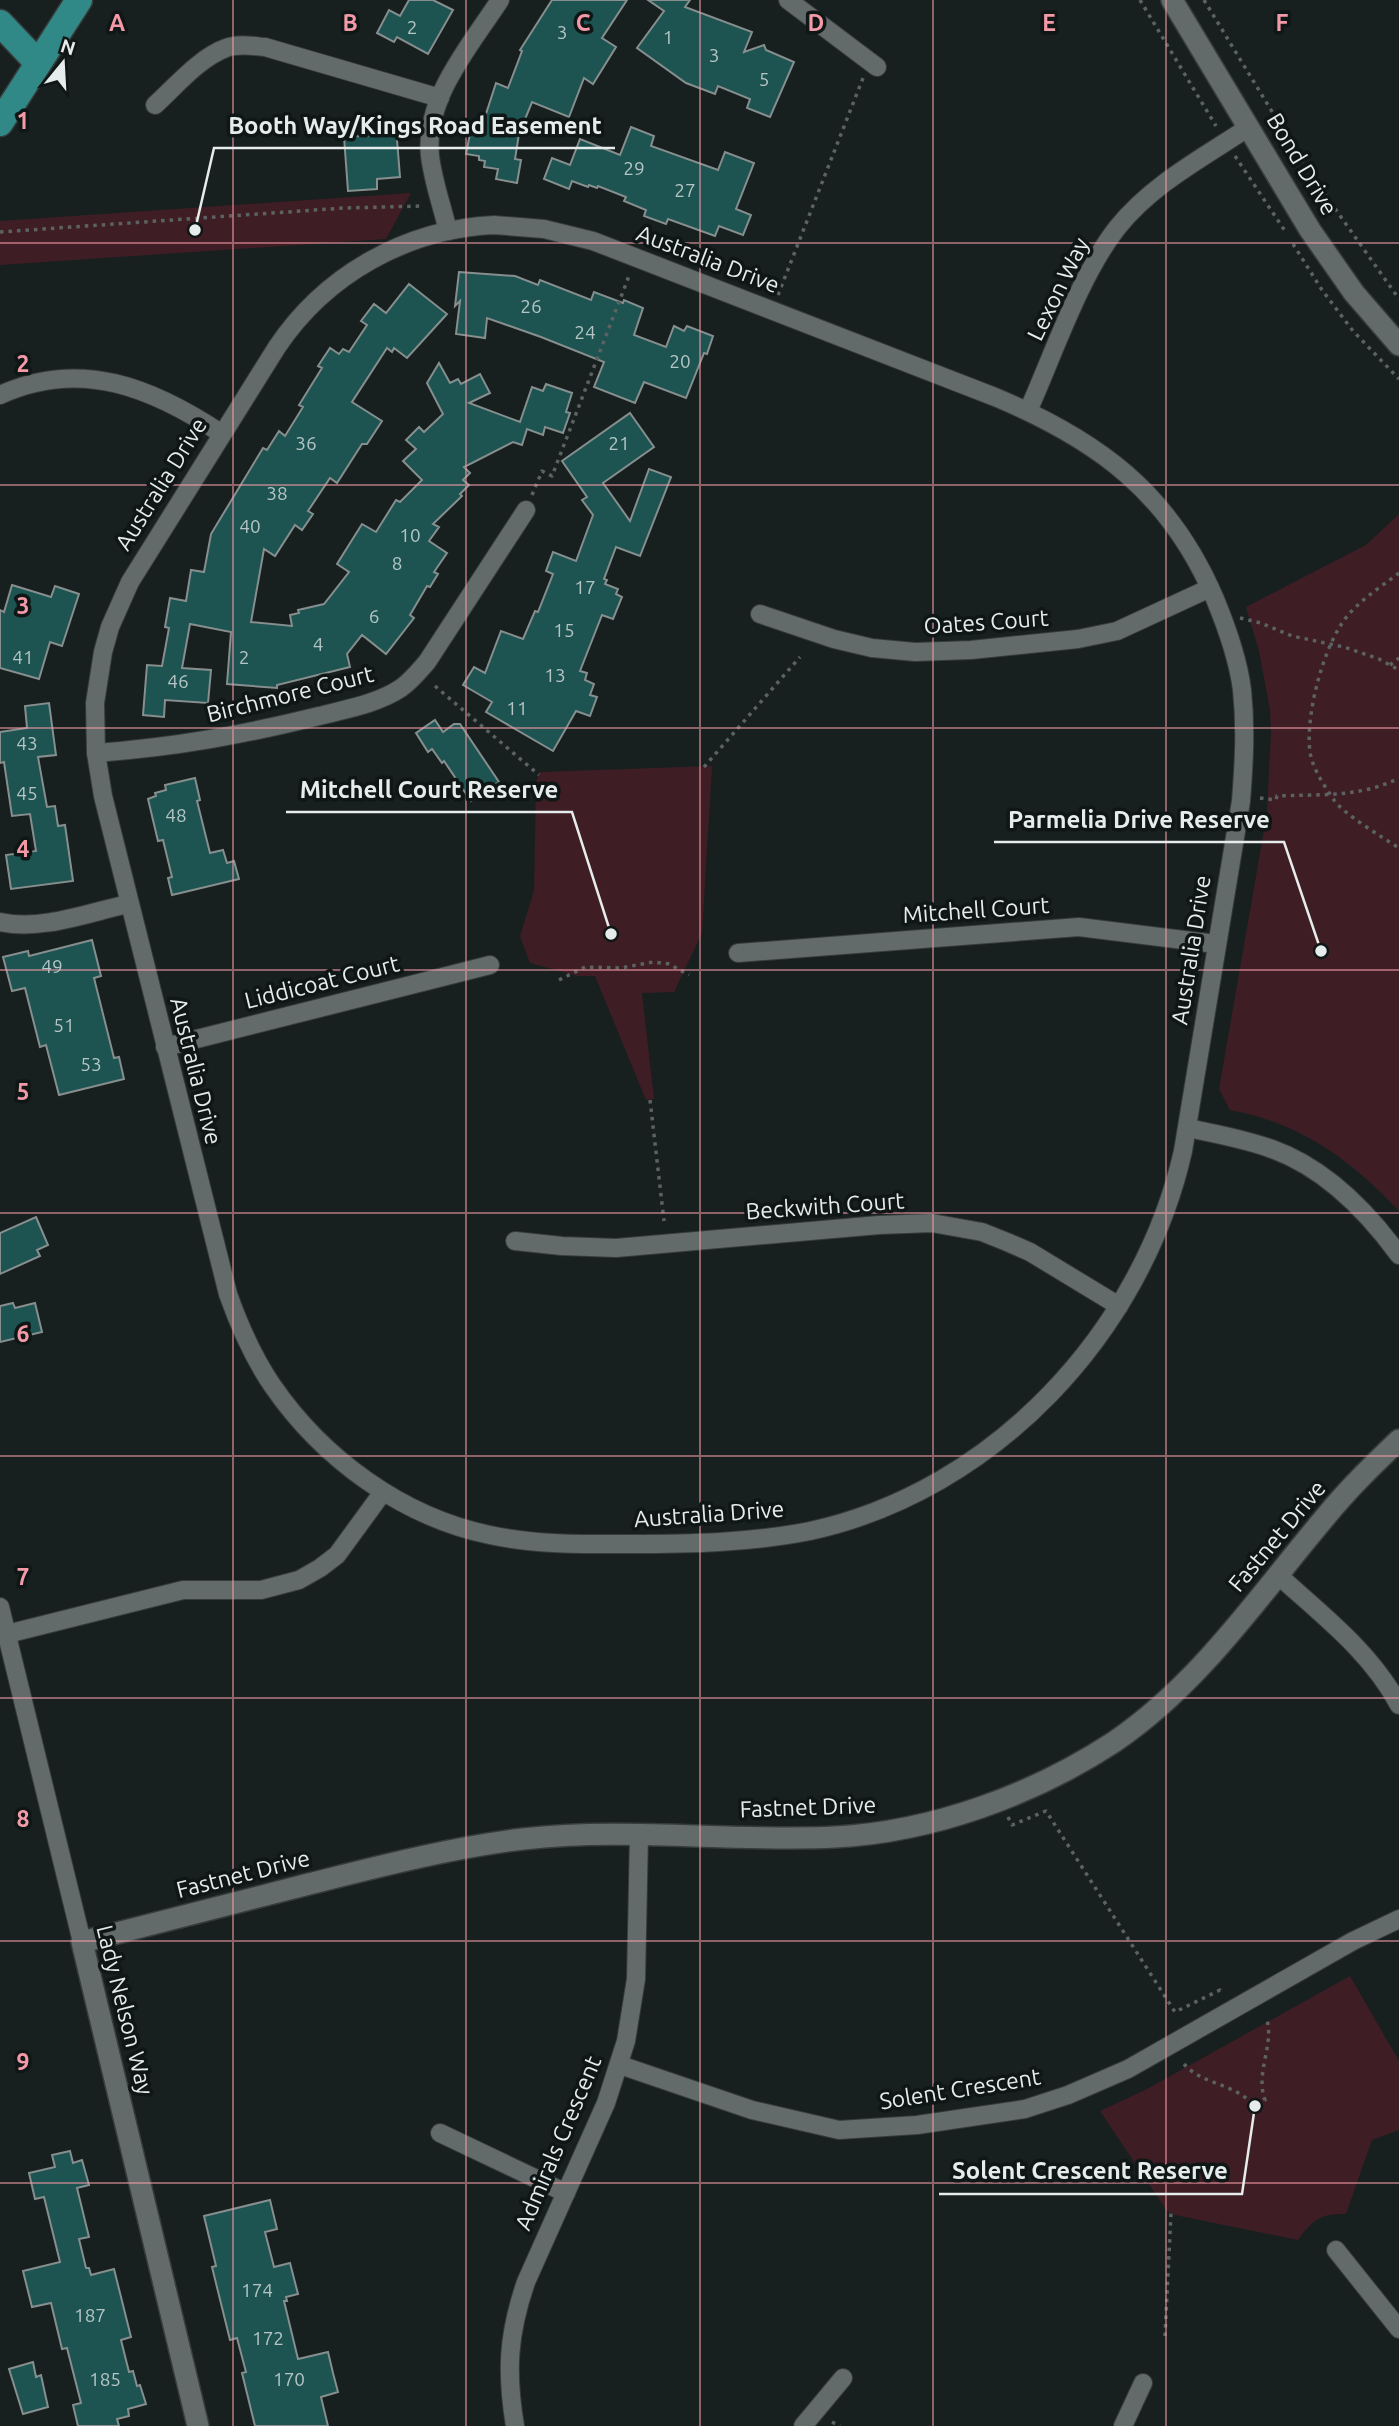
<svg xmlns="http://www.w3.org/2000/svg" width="1399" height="2426" viewBox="0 0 1399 2426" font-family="Ubuntu,sans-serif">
<rect width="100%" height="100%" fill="#181f1f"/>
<g fill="#3e1e24">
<path d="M411,193L386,239L0,265V221Z"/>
<path d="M1399,514V1211C1351,1160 1301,1123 1230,1110L1219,1089L1267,813L1271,731L1270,710L1259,651L1246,607L1366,545Z"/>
<path d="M712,766L702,933L674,992L642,993L654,1099L646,1100L595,976H578L530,963L520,936L534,891L536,782L540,772Z"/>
<path d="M1350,1976L1399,2061V2130L1372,2140L1346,2214C1319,2214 1314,2219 1298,2240L1175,2215L1167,2211L1100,2111L1147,2089Z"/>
</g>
<g fill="#1d5351" stroke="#868e8e" stroke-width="2">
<path d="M409,0H433L453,10L428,54L397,37L394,42L377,33L389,10L400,16Z"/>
<path d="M552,0H627L602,38L616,47L593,84L584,78L569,117L532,102L519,134L515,159L521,160L517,183L496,179L498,169L484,167L485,161L479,160V156L466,154L472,124L482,126L496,83L508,88L522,51L520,50Z"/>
<path d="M648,0H690L685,7L752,32L744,52L764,45L766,50L794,62L770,117L747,108L750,99L718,86L715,94L686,83L637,48L664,11Z"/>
<path d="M396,127L400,177L377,179V189L348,191L344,137L376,135V129Z"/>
<path d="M631,127L654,136L651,146L718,170L725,152L754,163L736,209L751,215L743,235L719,226L715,236L668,219L666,224L644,216L646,210L624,201L626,197L598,186L597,188L589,185L588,187L572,181L569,189L544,179L552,158L570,165L580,139L620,155Z"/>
<path d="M459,272L515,276L538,285L540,280L591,300L594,292L623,303L624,300L643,308L634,335L666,347L674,326L684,331L687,326L713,336L707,354L704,353L686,398L644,382L635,403L594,387L604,362L541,337L487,318L485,338L456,334L460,301L455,306Z"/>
<path d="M409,284L447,314L407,358L394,348L392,352L387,348L352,402L382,421L367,444H362L337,483L330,478L308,511L313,514L302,530L295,525L275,556L264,549L251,622L292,626L290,615L299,613L298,610L324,604L349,572L337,564L362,524L376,532L396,500L400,502L422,480L403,461L416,449L406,440L419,427L424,432L443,414L427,383L439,363L450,383L458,379L461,384L480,374L490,393L469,403L520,422L532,387L543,391L546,384L572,393L566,412L570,413L563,433L545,427L543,435L527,429L522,445L513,442L464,467L470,473L463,480L469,485L460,494L462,496L433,524L439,527L429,541L447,553L434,572L438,574L430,587L427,586L410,615L414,618L386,654L362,635L347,654L350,667L277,685V688L227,684L231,632L190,624L182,668L211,670L208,703L165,700L164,717L143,715L147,665L162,666L169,628L165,627L170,598L186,601L191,570L204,572L211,534L263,448L267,450L279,431L285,436L303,407L299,405L322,368L318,366L330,348L339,354L343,349L349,352L367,325L361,321L374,304L386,313Z"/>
<path d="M630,413L654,447L603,483L630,521L649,469L671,477L640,556L616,547L604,579L607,580L605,584L618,589L616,594L622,597L613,619L602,615L580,671L587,673L585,680L594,684L590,695L597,697L590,716L576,711L553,751L486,712L492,702L463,685L474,667L485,673L501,631L523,639L535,611L538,612L553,574L546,571L553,552L576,561L593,515L582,500L587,497L562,461Z"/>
<path d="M12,585L51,597L55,586L79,594L62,646L50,642L39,679L0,668V610L4,612Z"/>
<path d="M49,703L56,755L38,757L47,807L55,806L58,826L65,825L73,881L11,889L6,855L36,851L30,814L12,816L4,762L0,763V732L27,728L25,706Z"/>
<path d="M435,720L443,732L454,724H460L499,782L471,801L444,761L442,763L432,749L428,752L416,733Z"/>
<path d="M195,778L200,800L197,801L210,853L223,850L227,863L234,861L239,879L172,895L168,878L172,877L163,840L158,841L148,799L156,796L155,793L166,790L165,785Z"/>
<path d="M92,940L101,976L94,978L114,1058L119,1057L124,1079L59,1095L46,1045L40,1047L25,988L12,991L3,957L28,951L29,956Z"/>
<path d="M36,1217L48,1245L37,1250L40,1256L0,1274V1233Z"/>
<path d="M13,1303L15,1308L35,1303L42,1332L0,1342V1306Z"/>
<path d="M70,2151L73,2163L82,2160L89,2185L77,2188L89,2237L79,2239L86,2268H89L91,2275L114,2269L131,2337L121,2340L129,2372L133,2371L137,2386L140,2385L146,2404L128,2409L129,2416L117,2419L119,2426H78L73,2405L81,2403L67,2348L62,2349L51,2303L32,2307L23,2271L60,2262L44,2197L35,2199L29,2173L55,2167L52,2155Z"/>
<path d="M270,2200L277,2229L265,2232L274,2267L290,2263L298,2294L286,2297L287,2301H284L298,2359L328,2352L333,2373L338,2392L321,2397L328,2426H255L242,2373L246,2372L237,2338L230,2340L212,2267L216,2266L204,2216Z"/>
<path d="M33,2362L36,2377L41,2375L48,2407L23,2414L9,2369Z"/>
</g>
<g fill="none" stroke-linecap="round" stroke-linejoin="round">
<defs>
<g id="minor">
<path d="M788,0L877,67"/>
<path d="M155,105C176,86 199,58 226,48C238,43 253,46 265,47L440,98"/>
<path d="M494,225L544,229L593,241L995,397C1098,440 1170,493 1215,599C1227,628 1238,658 1242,690C1246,728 1244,763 1241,801L1183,1151C1142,1332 994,1491 810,1531C750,1543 689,1544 628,1544C582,1544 535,1545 490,1535C402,1517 322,1458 272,1385C253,1357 239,1325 228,1294L103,796L96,753L95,703L103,652L110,627L130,582L277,347C326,274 407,229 494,225Z"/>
<path d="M448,231C442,206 433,181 430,156C424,98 470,46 500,0"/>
<path d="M0,395C81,358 153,388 222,434"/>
<path d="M1028,411C1054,353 1079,277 1117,228C1152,184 1204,157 1249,127"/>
<path d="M760,614L834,639L872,648L915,652L971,650L1078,639L1117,631L1210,588"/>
<path d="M96,753C176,747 242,735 319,716C346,709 377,704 401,688C411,681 419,671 427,662L526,510"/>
<path d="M0,922C42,931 87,913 128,904"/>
<path d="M738,953L1079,927L1216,944"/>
<path d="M165,1047L490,965"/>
<path d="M1188,1128C1216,1134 1245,1139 1272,1149C1325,1168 1366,1210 1399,1255"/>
<path d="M515,1241L562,1246L616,1248L879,1225L932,1223L982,1232L1007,1242L1030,1252L1119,1306"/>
<path d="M1278,1575C1322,1615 1371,1652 1399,1705"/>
<path d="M0,1607L82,1942"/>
<path d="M7,1634L183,1590H261L299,1580L320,1568L337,1555L383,1492"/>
<path d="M620,2065L752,2110L839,2130L917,2125L1025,2109L1068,2095L1128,2069L1353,1941L1399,1919"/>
<path d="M440,2133L566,2193"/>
<path d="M1336,2250L1399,2329"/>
<path d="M515,2426C506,2372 508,2334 526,2282L606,2103L626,2041L636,1979L639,1834"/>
<path d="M803,2426L843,2378"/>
<path d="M1123,2426L1143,2383"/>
</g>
<g id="tertiary">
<path d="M1172,0L1310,230L1354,293L1399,345"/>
<path d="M198,2426L82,1942C156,1923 230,1904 305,1885C377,1867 449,1848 523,1839C627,1827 731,1842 835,1837C932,1832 1033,1795 1114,1742C1201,1683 1260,1594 1327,1515C1349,1488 1374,1464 1399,1440"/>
</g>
<g id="primary">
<path d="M0,23L38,63"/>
<path d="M0,123L79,0"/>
</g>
</defs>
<use href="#minor" stroke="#363b3b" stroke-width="20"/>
<use href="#tertiary" stroke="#363b3b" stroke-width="24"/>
<use href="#primary" stroke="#363b3b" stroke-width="29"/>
<g stroke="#5c6262" stroke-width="3.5" stroke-dasharray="3.5 5" stroke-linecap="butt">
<path d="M1140,0L1216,126"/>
<path d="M1204,0L1307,169L1399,299"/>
<path d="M1235,156L1285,231"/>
<path d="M0,232L344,208L423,206"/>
<path d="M1293,244L1322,290L1353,331L1399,379"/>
<path d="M778,295L863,78"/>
<path d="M532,495L542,471L552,476L629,276"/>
<path d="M1399,573C1382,586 1363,598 1349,614C1324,642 1305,715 1310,752C1313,770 1324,785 1334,800C1343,814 1384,838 1399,848"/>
<path d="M1240,618L1261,623L1292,636L1344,647L1379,659L1399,670"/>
<path d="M1390,665L1399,658"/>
<path d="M435,686L539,775"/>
<path d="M704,767L800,657"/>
<path d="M1260,798L1276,800L1277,796C1319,794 1360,798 1399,778"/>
<path d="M559,980L585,967L621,968L653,962L669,964L689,975"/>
<path d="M650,1100L664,1221"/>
<path d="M1008,1817L1012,1825L1046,1811L1175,2012L1220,1990L1222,1994"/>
<path d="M1184,2064C1202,2085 1235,2083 1253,2105L1265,2100C1255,2073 1274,2046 1267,2020"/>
<path d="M1165,2336L1171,2213"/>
<path d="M832,2422L840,2426"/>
</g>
<use href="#minor" stroke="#626b6a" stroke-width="18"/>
<use href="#tertiary" stroke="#626b6a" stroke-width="21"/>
<use href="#primary" stroke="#318987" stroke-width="26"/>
</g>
<path fill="none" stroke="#f39aa8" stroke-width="2" stroke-opacity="0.55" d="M233,0V2426M466,0V2426M700,0V2426M933,0V2426M1166,0V2426M0,243H1399M0,485H1399M0,728H1399M0,970H1399M0,1213H1399M0,1456H1399M0,1698H1399M0,1941H1399M0,2183H1399"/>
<g text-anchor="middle" stroke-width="7" stroke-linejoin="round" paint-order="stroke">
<g font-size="19" fill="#b4c5c4">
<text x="412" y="34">2</text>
<text x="562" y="39">3</text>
<text x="668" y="44">1</text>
<text x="714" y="62">3</text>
<text x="764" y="86">5</text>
<text x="634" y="175">29</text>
<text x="685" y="197">27</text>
<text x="531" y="313">26</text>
<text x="585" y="339">24</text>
<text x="680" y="368">20</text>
<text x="306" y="450">36</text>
<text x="619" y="450">21</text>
<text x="277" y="500">38</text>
<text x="250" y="533">40</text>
<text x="410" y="542">10</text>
<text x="397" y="570">8</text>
<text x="585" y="594">17</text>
<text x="374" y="623">6</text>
<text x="564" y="637">15</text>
<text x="318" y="651">4</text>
<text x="23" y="664">41</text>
<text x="244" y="664">2</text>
<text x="555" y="682">13</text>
<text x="178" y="688">46</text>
<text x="517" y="715">11</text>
<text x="27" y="750">43</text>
<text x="27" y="800">45</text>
<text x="176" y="822">48</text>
<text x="52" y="973">49</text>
<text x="64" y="1032">51</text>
<text x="91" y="1071">53</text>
<text x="257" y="2297">174</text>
<text x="90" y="2322">187</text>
<text x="268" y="2345">172</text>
<text x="105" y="2386">185</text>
<text x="289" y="2386">170</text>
</g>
<g font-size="23" fill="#e6ebeb" stroke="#0f1616">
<text transform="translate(1302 164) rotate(59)" y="8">Bond Drive</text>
<text transform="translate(708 259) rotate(21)" y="8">Australia Drive</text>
<text transform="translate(1058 289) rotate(-64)" y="8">Lexon Way</text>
<text transform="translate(161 484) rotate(-58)" y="8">Australia Drive</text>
<text transform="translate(986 622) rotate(-4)" y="8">Oates Court</text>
<text transform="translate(290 694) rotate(-14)" y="8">Birchmore Court</text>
<text transform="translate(976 910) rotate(-4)" y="8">Mitchell Court</text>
<text transform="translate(1191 950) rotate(-81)" y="8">Australia Drive</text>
<text transform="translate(322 982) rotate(-14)" y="8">Liddicoat Court</text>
<text transform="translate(196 1071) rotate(76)" y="8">Australia Drive</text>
<text transform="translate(825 1206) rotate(-4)" y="8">Beckwith Court</text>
<text transform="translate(709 1514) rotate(-4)" y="8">Australia Drive</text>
<text transform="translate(1277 1536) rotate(-50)" y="8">Fastnet Drive</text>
<text transform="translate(808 1807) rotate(-2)" y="8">Fastnet Drive</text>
<text transform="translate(243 1874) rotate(-14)" y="8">Fastnet Drive</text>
<text transform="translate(125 2010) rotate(76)" y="8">Lady Nelson Way</text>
<text transform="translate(960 2089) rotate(-9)" y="8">Solent Crescent</text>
<text transform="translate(558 2143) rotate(-67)" y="8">Admirals Crescent</text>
</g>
</g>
<g font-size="23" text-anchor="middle" font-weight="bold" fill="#f39aa8" stroke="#0f1616" stroke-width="7" stroke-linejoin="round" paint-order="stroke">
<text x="117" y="31">A</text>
<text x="350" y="31">B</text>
<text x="583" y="31">C</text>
<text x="816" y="31">D</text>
<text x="1049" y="31">E</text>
<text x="1282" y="31">F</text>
<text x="23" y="129">1</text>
<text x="23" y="372">2</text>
<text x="23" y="614">3</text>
<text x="23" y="857">4</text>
<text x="23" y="1100">5</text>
<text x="23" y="1342">6</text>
<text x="23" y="1585">7</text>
<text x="23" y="1827">8</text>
<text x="23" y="2070">9</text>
</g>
<path fill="none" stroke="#e6ebeb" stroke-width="2.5" d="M195 230L214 148H615M611 934L572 812H286M1321 951L1284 842H994M1255 2106L1242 2194H939"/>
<g fill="#e6ebeb" stroke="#0f1616" stroke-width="2.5">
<circle cx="195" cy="230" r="7"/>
<circle cx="611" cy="934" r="7"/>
<circle cx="1321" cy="951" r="7"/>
<circle cx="1255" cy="2106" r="7"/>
</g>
<g font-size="24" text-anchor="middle" font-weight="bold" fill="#e6ebeb" stroke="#0f1616" stroke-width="7" stroke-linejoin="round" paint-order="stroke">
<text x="415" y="134">Booth Way/Kings Road Easement</text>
<text x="429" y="798">Mitchell Court Reserve</text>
<text x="1139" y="828">Parmelia Drive Reserve</text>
<text x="1090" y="2179">Solent Crescent Reserve</text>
</g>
<g transform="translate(63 63) rotate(18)" stroke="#0f1616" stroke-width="5" paint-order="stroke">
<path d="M0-5L12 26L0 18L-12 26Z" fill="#e6ebeb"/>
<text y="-10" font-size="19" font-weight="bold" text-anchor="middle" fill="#e6ebeb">N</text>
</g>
</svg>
